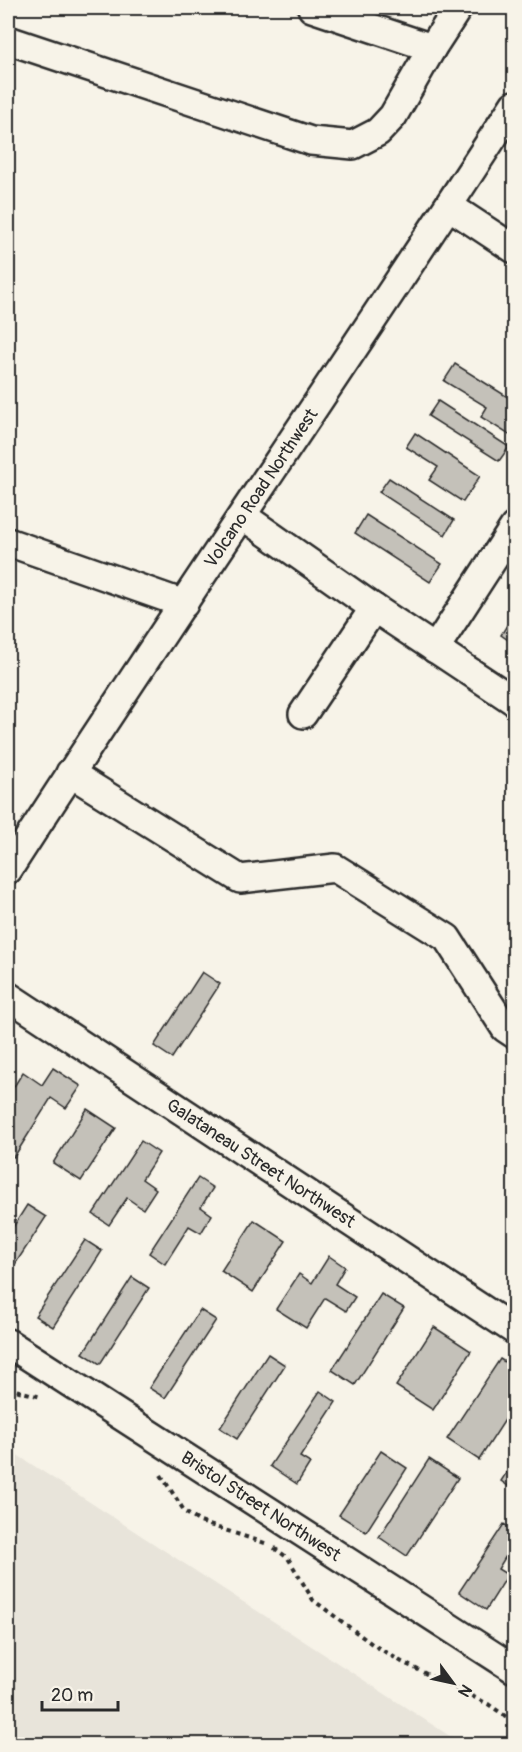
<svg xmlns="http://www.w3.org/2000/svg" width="522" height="1752" viewBox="0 0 522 1752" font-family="Pangolin,sans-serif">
<rect width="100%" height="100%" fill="#f7f3e8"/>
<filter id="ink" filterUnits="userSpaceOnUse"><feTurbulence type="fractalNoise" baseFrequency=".0167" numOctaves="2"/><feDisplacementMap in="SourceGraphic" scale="12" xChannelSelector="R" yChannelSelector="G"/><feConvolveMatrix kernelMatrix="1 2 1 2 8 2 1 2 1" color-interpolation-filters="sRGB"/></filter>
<g filter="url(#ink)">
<path fill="#e8e4da" d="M8,1449L462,1744H8Z"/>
<g fill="#c4c1b9" stroke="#2b2b2b" stroke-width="1.5">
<path d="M455,364L514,401V438L481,417L487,407L444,381Z"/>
<path d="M438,401L509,447L499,461L428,416Z"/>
<path d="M415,433L480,476L463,502L429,480L438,467L406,447Z"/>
<path d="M389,478L454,520L445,535L379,492Z"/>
<path d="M366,515L442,564L430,582L355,533Z"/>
<path d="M510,620L514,623V644L501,635Z"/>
<path d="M202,972L220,984L172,1058L154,1046Z"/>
<path d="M53,1068L81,1086L66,1108L51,1098L14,1157L8,1152V1096L23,1072L42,1085Z"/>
<path d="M87,1109L116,1128L81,1181L53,1163Z"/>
<path d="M141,1141L159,1153L142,1179L156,1189L143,1209L127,1198L109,1225L93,1214Z"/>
<path d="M198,1178L213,1188L201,1207L212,1215L201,1233L189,1226L165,1264L149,1253Z"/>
<path d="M27,1205L46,1217L8,1275V1235Z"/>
<path d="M254,1220L286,1241L253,1292L221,1271Z"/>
<path d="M85,1240L102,1251L53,1327L35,1316Z"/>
<path d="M329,1256L345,1267L335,1284L355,1297L346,1311L325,1298L306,1328L276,1309L299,1274L312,1283Z"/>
<path d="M132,1277L149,1288L100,1364L83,1353Z"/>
<path d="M381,1294L404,1308L355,1385L332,1370Z"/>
<path d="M200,1310L216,1320L165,1398L149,1388Z"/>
<path d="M434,1327L471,1351L433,1410L396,1386Z"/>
<path d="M268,1354L285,1365L237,1439L220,1428Z"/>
<path d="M500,1359L514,1368V1406L479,1460L447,1439Z"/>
<path d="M320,1391L336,1402L300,1457L310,1463L297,1484L270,1466Z"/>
<path d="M381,1451L407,1468L366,1532L339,1515Z"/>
<path d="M429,1459L458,1478L407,1556L379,1537Z"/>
<path d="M514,1461V1490L501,1481Z"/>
<path d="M504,1524L514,1531V1543L498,1569L508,1575L486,1610L459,1592Z"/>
</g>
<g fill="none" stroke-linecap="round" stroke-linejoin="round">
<defs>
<g id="minor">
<path d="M312,8L432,48L458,8"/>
<path d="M8,40L311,141L353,145L378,132L393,116L432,48"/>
<path d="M449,206L514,249"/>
<path d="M243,516L374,608L514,701"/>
<path d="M8,542L184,604"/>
<path d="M435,649L514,527"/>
<path d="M303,714L374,608"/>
<path d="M70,773L240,879L335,868L447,938L505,1028L514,1034"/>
<path d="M8,870C173,613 348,362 514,105"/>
<path d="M8,996L514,1330"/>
<path d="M8,1343L514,1669"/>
</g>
</defs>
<use href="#minor" stroke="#2b2b2b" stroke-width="32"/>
<g stroke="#2b2b2b" stroke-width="4" stroke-dasharray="4.5 4.5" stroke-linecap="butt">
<path d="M8,1388L41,1397"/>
<path d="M161,1475L185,1512L200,1522L268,1544"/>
<path d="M274,1548L288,1558L313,1600L372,1644L402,1662L488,1704L514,1722"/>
</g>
<use href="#minor" stroke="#f7f3e8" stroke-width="27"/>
</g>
</g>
<g text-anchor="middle" stroke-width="4.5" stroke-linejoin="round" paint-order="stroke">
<g font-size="18" fill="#2b2b2b" stroke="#f7f3e8">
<text transform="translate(261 488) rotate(-56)" y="6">Volcano Road Northwest</text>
<text transform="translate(261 1163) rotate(33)" y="6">Galataneau Street Northwest</text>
<text transform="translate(261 1506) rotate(33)" y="6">Bristol Street Northwest</text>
</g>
</g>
<rect width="522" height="1752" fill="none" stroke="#f7f3e8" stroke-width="30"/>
<rect x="15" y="15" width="492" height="1722" fill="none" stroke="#2b2b2b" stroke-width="2" filter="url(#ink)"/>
<g transform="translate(453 1683) rotate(123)" stroke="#f7f3e8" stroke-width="4.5" paint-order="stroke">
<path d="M0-4.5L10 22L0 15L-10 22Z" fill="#2b2b2b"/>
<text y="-9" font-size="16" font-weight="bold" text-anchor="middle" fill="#2b2b2b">N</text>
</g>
<path d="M42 1701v9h76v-9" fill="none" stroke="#2b2b2b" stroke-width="3"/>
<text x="51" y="1701" font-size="18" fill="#2b2b2b" stroke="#f7f3e8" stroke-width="4.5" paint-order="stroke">20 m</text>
</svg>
